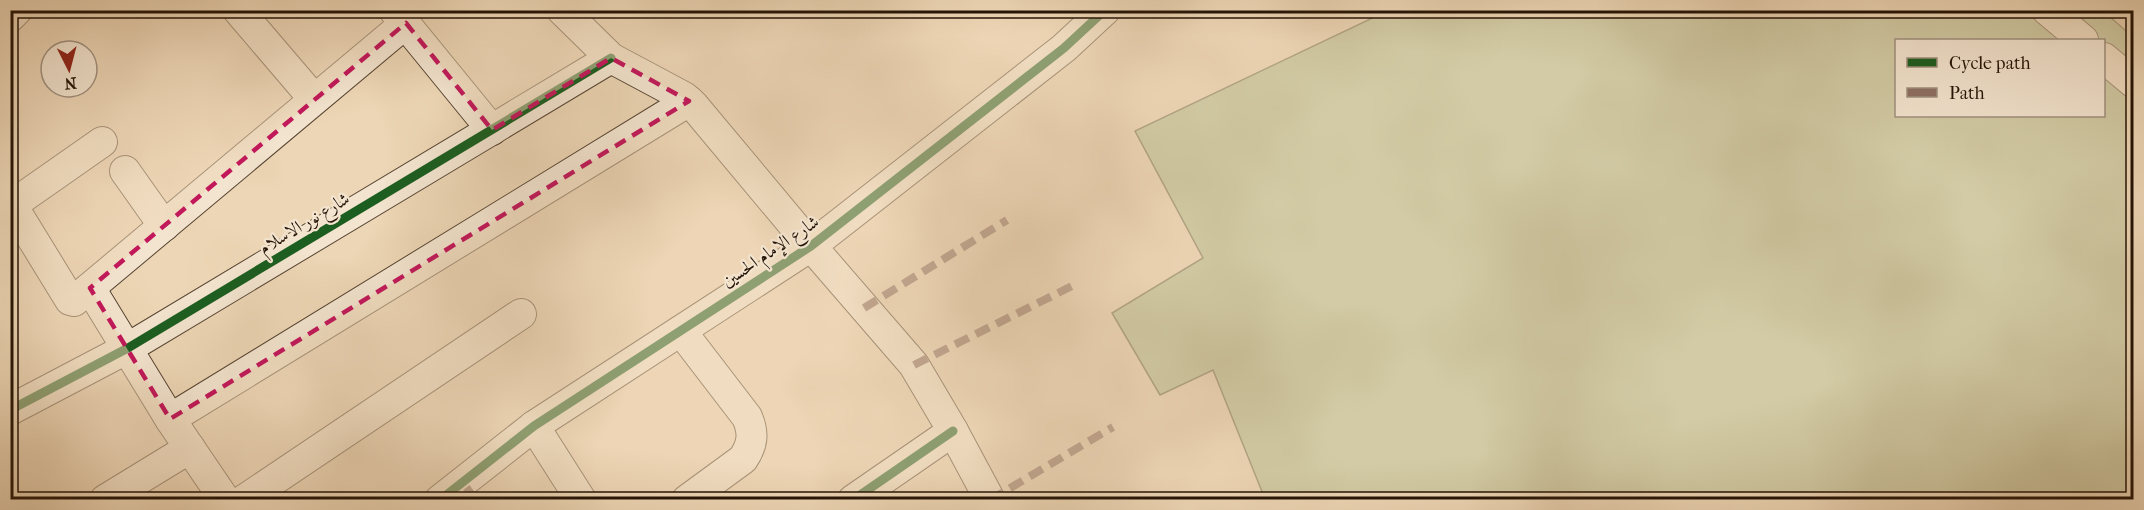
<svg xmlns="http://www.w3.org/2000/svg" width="2144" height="510" viewBox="0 0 2144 510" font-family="'IM FELL French Canon',Amiri,serif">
<rect width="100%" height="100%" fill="#edd6b5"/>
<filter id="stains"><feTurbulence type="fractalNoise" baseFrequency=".00333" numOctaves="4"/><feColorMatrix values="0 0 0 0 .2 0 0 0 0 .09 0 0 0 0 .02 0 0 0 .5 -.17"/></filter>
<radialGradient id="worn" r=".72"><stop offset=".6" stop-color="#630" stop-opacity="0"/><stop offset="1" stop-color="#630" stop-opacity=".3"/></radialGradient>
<path fill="#b2bf92" stroke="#6b694c" stroke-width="1.5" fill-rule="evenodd" d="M2102,10L2133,37V499H1265L1213,370L1160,395L1112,313L1203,258L1135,131L1387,11ZM1896,40H2104V116H1896Z"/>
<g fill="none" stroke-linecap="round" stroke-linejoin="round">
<defs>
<g id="street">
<path d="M238,10L314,99"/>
<path d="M394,10L492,130"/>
<path d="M562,10L611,58L684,97L694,106L811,246L914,365L953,431L990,500"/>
<path d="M2047,10L2083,40"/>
<path d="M10,17L17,10"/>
<path d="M2104,58L2134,83"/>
<path d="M125,171L164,226"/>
<path d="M10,202L70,300L74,301L406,23"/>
<path d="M12,205L102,142"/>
<path d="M90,288L170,419L225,500"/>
<path d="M681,331L747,417C754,433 753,444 743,459L687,500"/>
<path d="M10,410L128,348L611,58"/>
<path d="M170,419L689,101"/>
<path d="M534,426L581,500"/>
<path d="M105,500L190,448"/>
<path d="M244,500L521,314"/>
<path d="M440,500L534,426L811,246L1064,48L1105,10"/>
<path d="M853,500L953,431"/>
</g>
</defs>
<use href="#street" stroke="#564432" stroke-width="32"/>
<use href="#street" stroke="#f3e4cf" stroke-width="30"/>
<g stroke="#8d6e63" stroke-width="8" stroke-dasharray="15 8" stroke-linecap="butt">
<path d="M864,308L1007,220"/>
<path d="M914,365L1074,285"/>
<path d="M462,482L476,500"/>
<path d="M990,500L1113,427"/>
</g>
<defs>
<g id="cycleway">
<path d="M10,410L128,348L611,58"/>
<path d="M440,500L534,426L811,246L1064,48L1105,10"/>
<path d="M853,500L953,431"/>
</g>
</defs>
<use href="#cycleway" stroke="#f3e4cf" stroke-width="13"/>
<use href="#cycleway" stroke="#1b5e20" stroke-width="9"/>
</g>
<path d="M0 0H2144V510H0ZM406,23L492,130L611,58L689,101L170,419L90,288Z" fill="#edd6b5" fill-opacity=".55" fill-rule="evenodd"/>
<path fill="none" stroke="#c2185b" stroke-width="4.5" stroke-dasharray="12 8" stroke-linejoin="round" d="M406,23L492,130L611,58L689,101L170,419L90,288Z"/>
<g text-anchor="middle" stroke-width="4.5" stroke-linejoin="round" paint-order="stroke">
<g font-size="18" fill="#241306" stroke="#f3e4cf">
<text transform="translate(304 223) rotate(-31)" y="6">شارع نور الاسلام</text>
<text transform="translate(770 251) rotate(-34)" y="6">شارع الإمام الحسين</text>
</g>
</g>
<rect width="2144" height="510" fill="none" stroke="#edd6b5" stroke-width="36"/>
<rect x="12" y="12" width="2120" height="486" fill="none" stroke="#241306" stroke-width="3"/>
<rect x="18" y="18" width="2108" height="474" fill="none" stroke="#241306" stroke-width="1.5"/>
<rect x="1895" y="39" width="210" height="78" fill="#f3e4cf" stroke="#a0907f" stroke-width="1.5"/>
<rect x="1907" y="58" width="30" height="9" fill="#1b5e20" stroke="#a0907f" stroke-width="1.5"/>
<text x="1949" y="69" font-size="18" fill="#241306">Cycle path</text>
<rect x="1907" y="88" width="30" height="9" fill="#8d6e63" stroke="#a0907f" stroke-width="1.5"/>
<text x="1949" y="99" font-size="18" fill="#241306">Path</text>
<g transform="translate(69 69) rotate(174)"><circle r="28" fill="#f3e4cf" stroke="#a0907f" stroke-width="1.5"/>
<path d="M0-4.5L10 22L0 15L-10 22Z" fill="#8f2418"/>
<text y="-9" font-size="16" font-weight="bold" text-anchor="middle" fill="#241306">N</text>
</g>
<rect width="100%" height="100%" filter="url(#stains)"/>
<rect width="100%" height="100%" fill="url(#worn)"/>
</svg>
